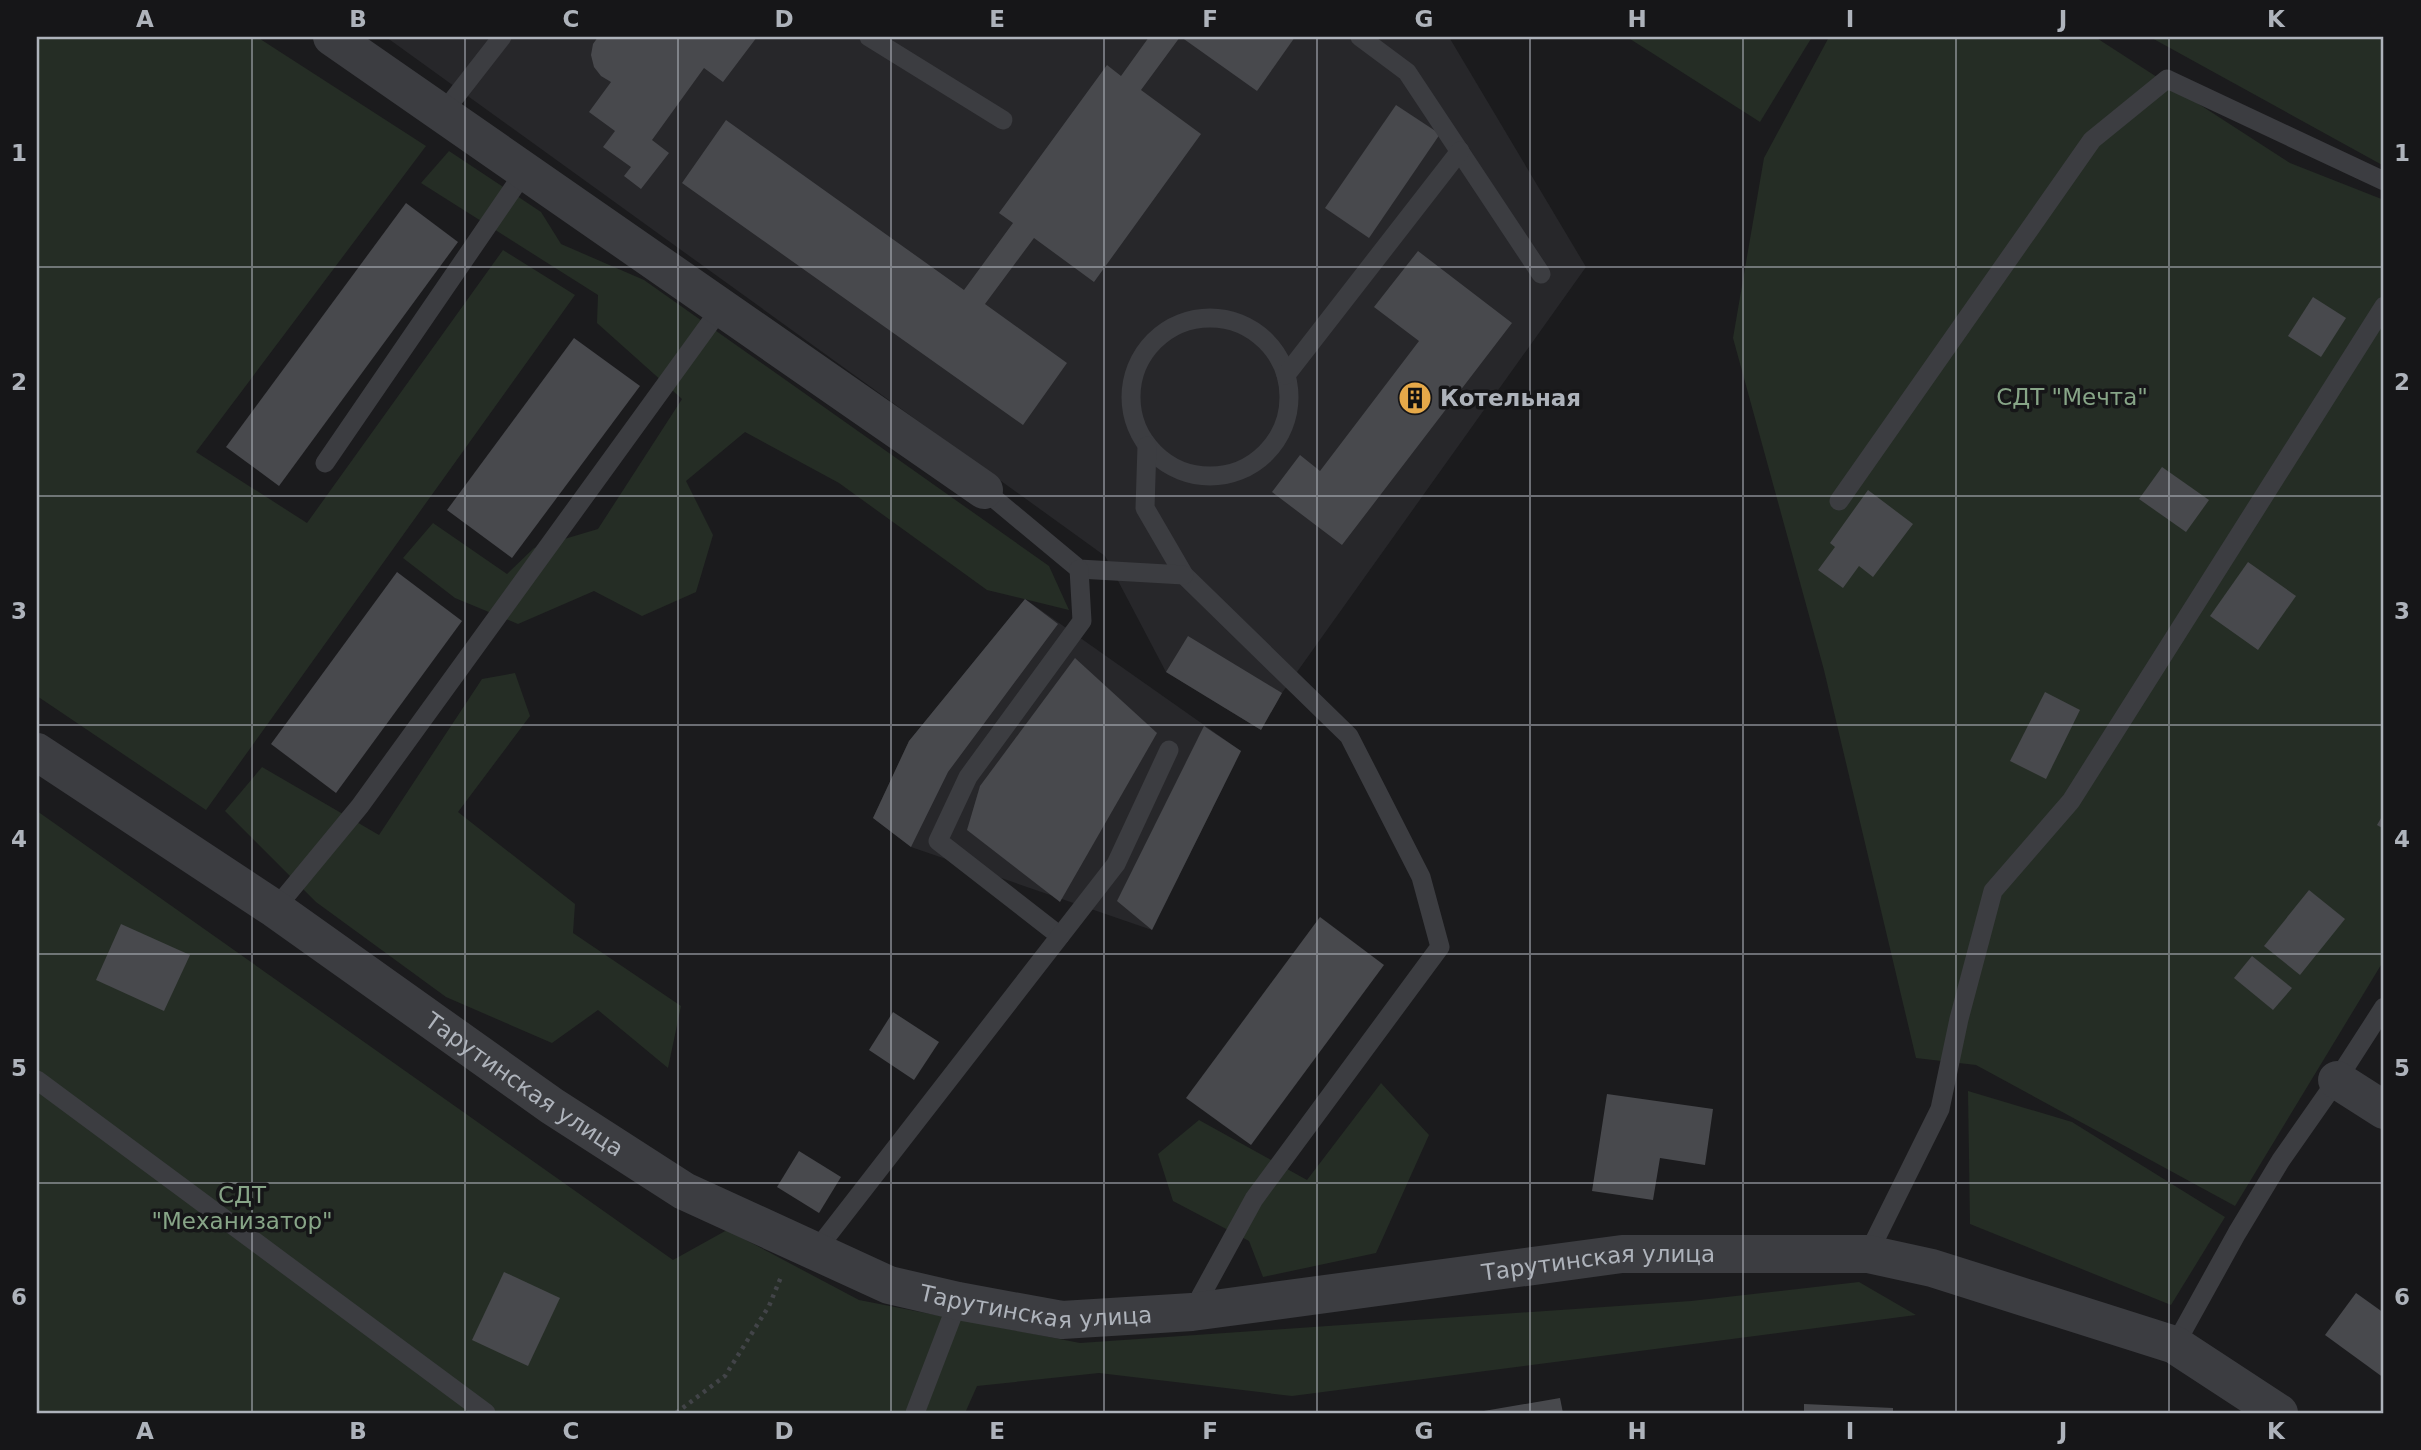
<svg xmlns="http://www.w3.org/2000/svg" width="2421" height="1450" viewBox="0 0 2421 1450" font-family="'DejaVu Sans',sans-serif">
<rect width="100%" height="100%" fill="#1b1b1d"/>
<g fill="#27272a">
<path d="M386,37H1449L1586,267L1282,693L1261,730L1166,672L1105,556Z"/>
<path d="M1025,599L1241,751L1152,930L911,847L873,818L909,741Z"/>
</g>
<g fill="#252d25">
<path d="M37,37H257L426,146L196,452L307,523L503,250L575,295L206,810L37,696Z"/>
<path d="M1627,37H1812L1760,122Z"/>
<path d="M1829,37H2095L2290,163L2384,200V960L2235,1206L1976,1065L1916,1058L1824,670L1733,338L1764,158Z"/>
<path d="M2150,37H2384V167V166Z"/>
<path d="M449,151L541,212L561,244L644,280L1049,566L1069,610L987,590L839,483L745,432L686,481L713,535L696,592L642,616L594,591L518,624L455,598L403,558L433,523L507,574L534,548L598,529L682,399L597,323L598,295L421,183Z"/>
<path d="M515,673L530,716L458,812L575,904L573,933L681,1006L668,1068L598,1010L552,1043L446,997L316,902L225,811L262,767L379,835L482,679Z"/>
<path d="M37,811L673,1260L727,1230L859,1300L1080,1343L1691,1301L1859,1282L1916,1315L1292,1396L1099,1373L977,1386L965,1413H37Z"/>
<path d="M1381,1083L1429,1135L1376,1253L1263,1277L1249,1241L1173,1201L1158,1154L1199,1120L1307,1180Z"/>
<path d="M1968,1091L2072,1122L2225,1217L2171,1305L1970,1224Z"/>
</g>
<g fill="#48494d">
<path d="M598,37H757L723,82L704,68L652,140L669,153L641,189L624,176L631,167L603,147L615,131L589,112L611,82L601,76L594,67L591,55L593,44Z"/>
<path d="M1149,37H1180L1141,90L1201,134L1094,282L1034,238L985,304L1067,363L1023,425L682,183L726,120L964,290L1013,223L999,213L1107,65L1121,76Z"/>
<path d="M1181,37H1295L1257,91Z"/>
<path d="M1396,105L1440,134L1369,238L1325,208Z"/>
<path d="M406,203L458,242L279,486L226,447Z"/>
<path d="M1418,251L1512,323L1342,545L1272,492L1300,455L1320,471L1419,341L1374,307Z"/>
<path d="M2313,297L2346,318L2321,357L2288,336Z"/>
<path d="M574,338L640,386L512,558L447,510Z"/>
<path d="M2162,467L2209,500L2186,532L2139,499Z"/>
<path d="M1868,490L1913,524L1873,577L1859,566L1843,588L1818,570L1835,547L1830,543Z"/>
<path d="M2248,562L2296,596L2258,650L2210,616Z"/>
<path d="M397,572L462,621L336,793L271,744Z"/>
<path d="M1025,599L1058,624L948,772L911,847L873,818L909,741Z"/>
<path d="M1188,636L1282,693L1261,730L1166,672Z"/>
<path d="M1075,658L1157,733L1060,902L967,830L980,786Z"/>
<path d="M2045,692L2080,710L2046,779L2010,761Z"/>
<path d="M1204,726L1241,751L1152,930L1117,901Z"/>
<path d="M2384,813V829L2377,825Z"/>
<path d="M2309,890L2345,919L2300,975L2264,946Z"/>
<path d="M1320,917L1384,965L1251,1145L1186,1098Z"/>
<path d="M121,924L190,955L164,1011L96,980Z"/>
<path d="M2252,956L2292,988L2273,1010L2234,978Z"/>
<path d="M893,1012L939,1042L914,1080L869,1050Z"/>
<path d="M1607,1094L1713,1109L1705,1165L1660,1158L1653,1200L1592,1191Z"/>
<path d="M799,1151L841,1177L819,1213L777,1187Z"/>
<path d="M504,1272L560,1298L528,1366L472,1340Z"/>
<path d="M2356,1293L2384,1313V1378L2325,1335Z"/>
<path d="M1560,1398L1563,1413H1479L1478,1412Z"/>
<path d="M1804,1404L1893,1408V1413H1804Z"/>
</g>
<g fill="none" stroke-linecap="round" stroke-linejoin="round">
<path stroke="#424448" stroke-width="4.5" stroke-dasharray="3.5 5" stroke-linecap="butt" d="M676,1413L725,1376L769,1306L781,1277"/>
<g stroke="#3c3d41" stroke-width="19">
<path d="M869,37L1003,120"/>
<path d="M1360,37L1407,72L1541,274"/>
<path d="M442,114L502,37"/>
<circle cx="1210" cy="397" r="79"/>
<path d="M1286,375L1460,151"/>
<path d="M1147,446L1145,508L1184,575L1349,736L1421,877L1440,947L1254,1199L1192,1312"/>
<path d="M325,463L525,171"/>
<path d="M984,490L1079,569L1184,575"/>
<path d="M1839,501L2092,140L2167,79L2384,181"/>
<path d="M275,909L360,806L721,308"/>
<path d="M1060,936L938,841L968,777L1082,621L1079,569"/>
<path d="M37,1080L486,1413"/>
<path d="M814,1253L1116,864L1169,750"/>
<path d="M1868,1254L1940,1109L1959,1019L1993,891L2071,801L2384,306"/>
<path d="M2175,1345L2237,1233L2281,1160L2337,1080L2384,1007"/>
<path d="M915,1413L958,1301"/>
</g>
<g stroke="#3c3d41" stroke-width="38">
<path d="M332,37L984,490"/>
<path id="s1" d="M37,752L275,909L552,1106L684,1191L889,1285L958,1301L1062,1320L1192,1312L1622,1254H1868L1932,1268L2175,1345L2279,1413"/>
<path d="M2337,1080L2384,1110"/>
</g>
</g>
<path fill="none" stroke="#aeb3bb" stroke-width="2" stroke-opacity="0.55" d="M252,37V1413M465,37V1413M678,37V1413M891,37V1413M1104,37V1413M1317,37V1413M1530,37V1413M1743,37V1413M1956,37V1413M2169,37V1413M37,267H2384M37,496H2384M37,725H2384M37,954H2384M37,1183H2384"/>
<defs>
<symbol id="building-disc" viewBox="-11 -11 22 22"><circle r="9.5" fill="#e6a949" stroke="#161618"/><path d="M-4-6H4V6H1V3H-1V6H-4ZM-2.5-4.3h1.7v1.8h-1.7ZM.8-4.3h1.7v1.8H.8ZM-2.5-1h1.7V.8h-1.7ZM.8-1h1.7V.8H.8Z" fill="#111"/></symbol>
</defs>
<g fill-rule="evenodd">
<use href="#building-disc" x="1396" y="379" width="38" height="38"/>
</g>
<g text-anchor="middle" stroke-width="7" stroke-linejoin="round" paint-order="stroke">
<g font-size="23" fill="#87a587" stroke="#161618">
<text x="2072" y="405">СДТ "Мечта"</text>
<text x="242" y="1203">СДТ<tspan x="242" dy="26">"Механизатор"</tspan></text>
</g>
<g font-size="23" font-weight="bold" fill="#aeb3bb" stroke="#161618" text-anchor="start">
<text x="1440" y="406">Котельная</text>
</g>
<g font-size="23" fill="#aeb3bb" stroke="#161618">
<text dy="8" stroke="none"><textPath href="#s1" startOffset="590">Тарутинская улица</textPath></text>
<text dy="8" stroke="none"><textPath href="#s1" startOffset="1724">Тарутинская улица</textPath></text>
<text dy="8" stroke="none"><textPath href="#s1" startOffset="1157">Тарутинская улица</textPath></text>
</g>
</g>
<rect width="2421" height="1450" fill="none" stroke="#161618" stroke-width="77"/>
<rect x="38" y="38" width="2344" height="1374" fill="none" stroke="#aeb3bb" stroke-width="2.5"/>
<g font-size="23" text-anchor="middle" font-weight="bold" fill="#aeb3bb">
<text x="145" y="27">A</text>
<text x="358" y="27">B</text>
<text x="571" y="27">C</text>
<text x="784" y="27">D</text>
<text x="997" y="27">E</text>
<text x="1210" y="27">F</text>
<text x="1424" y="27">G</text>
<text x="1637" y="27">H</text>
<text x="1850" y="27">I</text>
<text x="2063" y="27">J</text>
<text x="2276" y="27">K</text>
<text x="19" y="161">1</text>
<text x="2402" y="161">1</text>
<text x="19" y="390">2</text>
<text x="2402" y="390">2</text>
<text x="19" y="619">3</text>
<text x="2402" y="619">3</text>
<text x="19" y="847">4</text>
<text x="2402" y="847">4</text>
<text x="19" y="1076">5</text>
<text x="2402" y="1076">5</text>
<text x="19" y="1305">6</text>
<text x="2402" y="1305">6</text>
<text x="145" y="1439">A</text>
<text x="358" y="1439">B</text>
<text x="571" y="1439">C</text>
<text x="784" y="1439">D</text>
<text x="997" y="1439">E</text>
<text x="1210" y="1439">F</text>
<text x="1424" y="1439">G</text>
<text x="1637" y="1439">H</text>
<text x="1850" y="1439">I</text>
<text x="2063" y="1439">J</text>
<text x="2276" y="1439">K</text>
</g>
</svg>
